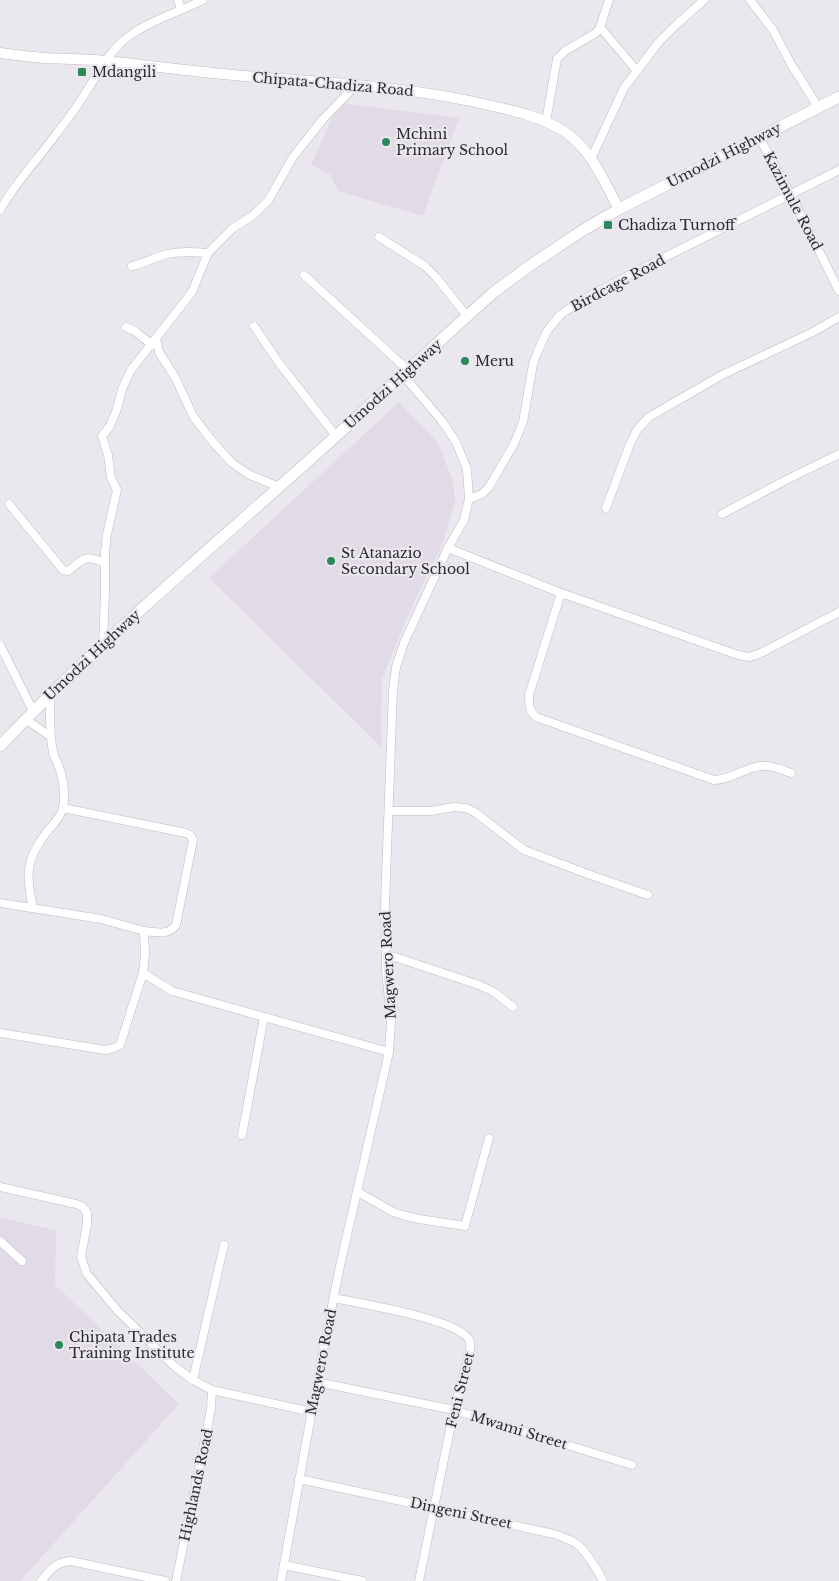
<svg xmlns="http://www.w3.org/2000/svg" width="839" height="1581" viewBox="0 0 839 1581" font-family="'Libre Baskerville',serif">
<rect width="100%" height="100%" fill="#ebe7ee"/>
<g fill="#e1dae7">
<path d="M339,103L459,118L423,216L338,191L330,174L311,165Z"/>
<path d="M399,402L438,443L453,481L455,501L443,543L417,595L382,678L381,731L382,748L209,578Z"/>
<path d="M0,1218L56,1230L55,1285L179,1404L20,1581H0Z"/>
</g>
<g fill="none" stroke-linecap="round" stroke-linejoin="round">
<defs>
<g id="minor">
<path d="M178,0L181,9"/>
<path d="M750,0L773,30L791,64L818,107"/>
<path d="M600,27L637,71"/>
<path d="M546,121L557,59L565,51L594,34L599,30L609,0"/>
<path d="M759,137L791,195L839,291"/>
<path d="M591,159L624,88L658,43L676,25L704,0"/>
<path d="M0,210C16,182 38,159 57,133C68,119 79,104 88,89C100,70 106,56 124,40C147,21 177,13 203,0"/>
<path d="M379,237L425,266L436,277L467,316"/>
<path d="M132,266C145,263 155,257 167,254C181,251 194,252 208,253"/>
<path d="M304,275L408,370"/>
<path d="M254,326L279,363L336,436"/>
<path d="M126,327L135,331L152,345"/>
<path d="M156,338L159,352L176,379L193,416L212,441L232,463L250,475L279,487"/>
<path d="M469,499L482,494L489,487L514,444L523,422L533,364L537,353L547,331L560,315L579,302L633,273L839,170"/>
<path d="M9,504L63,570L68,571C87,557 83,555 105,563"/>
<path d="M606,508L630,444L637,430L649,417L722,375L813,332L839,317"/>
<path d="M722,514L788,479L839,454"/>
<path d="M448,548L561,593L738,655L750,657L763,652L839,612"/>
<path d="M561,593L529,695C529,705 529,711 536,717L714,780C732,780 749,764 768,766C776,767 784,771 791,773"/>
<path d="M103,644L105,592V552L107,534L117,490L111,478L108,455L102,436L110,426L117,409L122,389L131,370L192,292L208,253L233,228L252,216L268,201L293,157L323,119L356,85"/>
<path d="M0,645L33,711"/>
<path d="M25,719L50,736"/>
<path d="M63,808L186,833L190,835L193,840L176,925C168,936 156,932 144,931"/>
<path d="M389,811H431L454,807L466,808L476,813L524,850L593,876L648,895"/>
<path d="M0,903L101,919L144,931L145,954L143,973L172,991L389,1052"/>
<path d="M33,908C26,876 25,860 46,833C52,825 61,818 63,808C65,798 64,783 61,773C59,766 55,759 53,752C49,733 50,714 50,695"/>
<path d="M386,954L479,985L494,992L513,1007"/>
<path d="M0,1033L105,1050L114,1048L120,1045L143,973"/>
<path d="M242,1135L264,1017"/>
<path d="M0,1187L76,1204L83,1207L87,1213V1224L81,1257L87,1274L117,1310L174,1366L193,1380L212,1390L312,1412"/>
<path d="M358,1192L393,1212L402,1215L419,1219L465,1226L489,1138"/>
<path d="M0,1241L22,1261"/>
<path d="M334,1298C363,1304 448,1318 466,1336C471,1340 471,1345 470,1350L454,1410L419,1581"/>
<path d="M193,1380L224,1245"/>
<path d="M317,1382L454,1410L632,1465"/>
<path d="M299,1479L554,1534C562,1537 570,1539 577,1544C586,1552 598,1570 603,1581"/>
<path d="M284,1565L362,1581"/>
<path d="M41,1581C51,1570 55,1562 71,1561L165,1581"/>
<path d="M176,1581L211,1409L212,1390"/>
<path d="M281,1581L322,1355L340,1266L389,1052L391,1022L386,970L385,904L393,690L396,667L404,643L448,548L464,520L469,499L467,469L456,442L442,421L403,375"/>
</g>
<path id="major" d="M0,53C15,55 30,57 45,58C65,59 85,59 105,61C155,66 205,73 256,77C333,83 412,87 488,105C515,111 542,117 565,132C592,150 604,182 619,209"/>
<path id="highway" d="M0,746C87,654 183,572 278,488C351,424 421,357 494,292L528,267L580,232L619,209L839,97"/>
</defs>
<use href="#minor" stroke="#bebbc1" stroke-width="9"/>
<use href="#major" stroke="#bebbc1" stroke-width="11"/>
<use href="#highway" stroke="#bebbc1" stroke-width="12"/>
<use href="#minor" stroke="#fff" stroke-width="8"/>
<use href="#major" stroke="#fff" stroke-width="10"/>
<use href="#highway" stroke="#fff" stroke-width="11"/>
</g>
<g fill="#2c875d" stroke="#ebe7ee" stroke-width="2">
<rect x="77" y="67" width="10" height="10" rx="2.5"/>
<circle cx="386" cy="142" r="5"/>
<rect x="603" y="220" width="10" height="10" rx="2.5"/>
<circle cx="465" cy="361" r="5"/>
<circle cx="331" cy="561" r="5"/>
<circle cx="59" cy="1345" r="5"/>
</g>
<g text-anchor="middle" stroke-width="4.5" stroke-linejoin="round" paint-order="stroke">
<g font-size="14" fill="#2b2a2c" stroke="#ebe7ee" text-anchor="start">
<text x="92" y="77">Mdangili</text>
<text x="396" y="139">Mchini<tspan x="396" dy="16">Primary School</tspan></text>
<text x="618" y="230">Chadiza Turnoff</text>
<text x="475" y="366">Meru</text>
<text x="341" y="558">St Atanazio<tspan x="341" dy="16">Secondary School</tspan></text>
<text x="69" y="1342">Chipata Trades<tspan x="69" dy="16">Training Institute</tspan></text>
</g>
<g font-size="14" fill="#2b2a2c" stroke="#ebe7ee">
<text transform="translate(333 84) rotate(5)" y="5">Chipata-Chadiza Road</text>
<text transform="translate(724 155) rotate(-27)" y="5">Umodzi Highway</text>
<text transform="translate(793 201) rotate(62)" y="5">Kazimule Road</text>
<text transform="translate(618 283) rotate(-28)" y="5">Birdcage Road</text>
<text transform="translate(393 384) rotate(-42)" y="5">Umodzi Highway</text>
<text transform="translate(92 655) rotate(-43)" y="5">Umodzi Highway</text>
<text transform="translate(388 965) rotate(-93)" y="5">Magwero Road</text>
<text transform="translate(321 1362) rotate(-79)" y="5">Magwero Road</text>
<text transform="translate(460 1390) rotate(-76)" y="5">Feni Street</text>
<text transform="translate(519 1430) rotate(17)" y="5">Mwami Street</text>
<text transform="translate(196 1485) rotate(-78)" y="5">Highlands Road</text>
<text transform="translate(461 1513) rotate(12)" y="5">Dingeni Street</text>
</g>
</g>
</svg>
